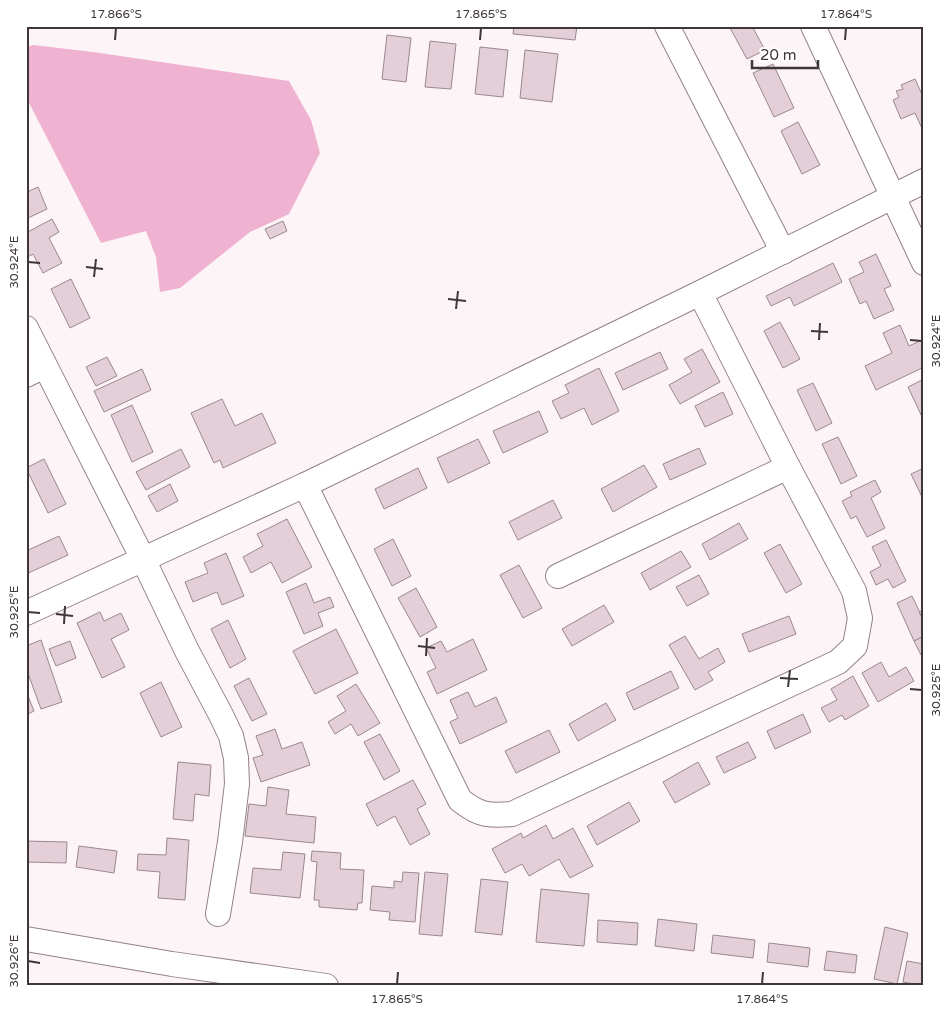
<svg xmlns="http://www.w3.org/2000/svg" width="950" height="1012" viewBox="0 0 950 1012" font-family="'Varela Round',sans-serif">
<rect width="100%" height="100%" fill="#fdf4f8"/>
<path fill="#efb2d0" d="M33,45L93,52L289,81L311,120L320,153L289,214L250,232L180,288L160,292L156,257L146,231L101,243L26,97V47Z"/>
<g fill="#e4cfd9" stroke="#9b8790">
<path d="M514,26H577L575,40L513,34Z"/>
<path d="M729,26H752L765,50L747,59Z"/>
<path d="M387,35L411,38L406,82L382,79Z"/>
<path d="M430,41L456,44L451,89L425,87Z"/>
<path d="M480,47L508,50L503,97L475,94Z"/>
<path d="M525,50L558,54L552,102L520,98Z"/>
<path d="M773,64L794,108L774,117L753,73Z"/>
<path d="M915,79L924,99V133L915,113L901,119L893,100L899,97L896,91L903,89L901,85Z"/>
<path d="M798,122L820,165L802,174L781,131Z"/>
<path d="M38,187L47,209L26,219V191L27,192Z"/>
<path d="M52,219L59,232L49,238L62,263L43,273L33,254L26,258V233Z"/>
<path d="M283,221L287,231L270,239L265,229Z"/>
<path d="M876,254L891,286L884,289L894,310L874,319L866,301L860,304L849,279L864,272L859,262Z"/>
<path d="M833,263L842,282L794,306L790,297L771,306L766,296Z"/>
<path d="M71,279L90,318L70,328L51,289Z"/>
<path d="M780,322L800,359L783,368L764,331Z"/>
<path d="M900,325L909,346L924,339V367L876,390L865,366L892,353L883,333Z"/>
<path d="M702,349L720,382L680,404L669,385L692,372L684,359Z"/>
<path d="M660,352L668,369L623,390L615,373Z"/>
<path d="M107,357L117,376L96,386L86,367Z"/>
<path d="M599,368L619,411L592,425L584,408L561,419L552,401L569,393L565,385Z"/>
<path d="M142,369L151,390L104,412L94,391Z"/>
<path d="M924,379V421L908,387Z"/>
<path d="M813,383L832,423L816,431L797,390Z"/>
<path d="M723,392L733,414L705,427L695,406Z"/>
<path d="M222,399L235,426L262,413L276,443L223,468L220,460L214,463L191,413Z"/>
<path d="M132,405L153,452L132,462L111,415Z"/>
<path d="M539,411L548,432L503,453L493,431Z"/>
<path d="M838,437L857,476L841,484L822,444Z"/>
<path d="M478,439L490,463L448,483L437,458Z"/>
<path d="M699,448L706,464L670,480L663,464Z"/>
<path d="M181,449L190,467L146,490L136,472Z"/>
<path d="M44,459L66,504L48,513L26,468Z"/>
<path d="M644,465L657,487L613,512L601,489Z"/>
<path d="M418,468L427,488L384,509L375,489Z"/>
<path d="M924,468V497H922L911,474Z"/>
<path d="M875,480L881,492L871,498L885,528L867,537L856,516L851,519L842,501L852,496L850,492Z"/>
<path d="M170,484L178,501L157,512L148,496Z"/>
<path d="M553,500L562,518L518,540L509,522Z"/>
<path d="M287,519L312,567L282,583L271,562L251,573L243,557L263,546L257,534Z"/>
<path d="M739,523L748,539L710,560L702,544Z"/>
<path d="M59,536L68,555L26,574V551Z"/>
<path d="M393,539L411,576L392,586L374,549Z"/>
<path d="M886,540L906,581L893,588L888,579L876,585L870,572L881,566L872,547Z"/>
<path d="M780,544L802,584L786,593L764,553Z"/>
<path d="M681,551L691,567L650,590L641,573Z"/>
<path d="M226,553L244,596L222,605L217,592L193,602L185,582L208,573L204,563Z"/>
<path d="M519,565L542,608L523,618L500,575Z"/>
<path d="M699,575L709,594L687,606L676,587Z"/>
<path d="M306,583L314,603L330,597L334,607L318,613L323,626L304,634L286,592Z"/>
<path d="M416,588L437,627L420,637L398,598Z"/>
<path d="M912,596L924,621V636L914,641L897,603Z"/>
<path d="M604,605L614,622L572,646L562,629Z"/>
<path d="M924,610V621L919,612Z"/>
<path d="M100,612L104,621L121,613L129,630L111,639L125,667L102,678L77,623Z"/>
<path d="M789,616L796,634L749,652L742,634Z"/>
<path d="M228,620L246,659L230,668L211,629Z"/>
<path d="M336,629L358,673L315,694L293,651Z"/>
<path d="M685,636L699,659L718,648L725,662L708,672L713,680L695,690L669,645Z"/>
<path d="M924,636V653L921,655L914,641Z"/>
<path d="M473,639L487,670L437,694L427,672L436,668L426,648L441,641L447,652Z"/>
<path d="M41,640L62,702L41,709L26,668V646Z"/>
<path d="M70,641L76,658L56,666L49,649Z"/>
<path d="M881,662L889,677L906,667L914,681L878,702L862,673Z"/>
<path d="M671,671L679,688L634,710L626,693Z"/>
<path d="M853,676L869,706L845,720L842,715L829,722L821,708L837,700L831,689Z"/>
<path d="M249,678L267,714L252,721L234,686Z"/>
<path d="M161,682L182,727L161,737L140,693Z"/>
<path d="M356,684L380,723L358,736L351,724L335,734L328,722L346,711L337,696Z"/>
<path d="M26,691L34,711L26,715Z"/>
<path d="M468,692L475,707L496,697L507,722L460,744L450,722L458,718L450,700Z"/>
<path d="M606,703L616,720L578,741L569,724Z"/>
<path d="M803,714L811,732L775,749L767,731Z"/>
<path d="M275,729L282,749L302,742L310,765L261,782L253,758L263,755L256,736Z"/>
<path d="M549,730L560,752L516,773L505,751Z"/>
<path d="M380,734L400,771L384,780L364,742Z"/>
<path d="M748,742L756,758L724,773L716,757Z"/>
<path d="M178,762L211,765L209,796L195,794L193,821L173,819Z"/>
<path d="M698,762L710,784L675,803L663,782Z"/>
<path d="M413,780L426,804L417,809L430,834L410,845L395,816L377,826L366,804Z"/>
<path d="M268,787L289,790L286,814L316,817L314,843L245,836L249,804L266,806Z"/>
<path d="M629,802L640,821L597,845L587,826Z"/>
<path d="M546,825L553,839L573,828L593,866L570,878L559,859L529,876L522,864L505,873L492,849L521,833L523,838Z"/>
<path d="M167,838L189,840L185,900L158,898L160,872L137,870L138,854L166,855Z"/>
<path d="M26,841L67,842L66,863L26,862Z"/>
<path d="M79,846L117,851L114,873L76,867Z"/>
<path d="M312,851L341,853L340,869L364,870L362,903H358L357,910L319,907V900H314L317,862L311,861Z"/>
<path d="M283,852L305,854L300,898L250,893L253,868L281,870Z"/>
<path d="M403,872L419,873L415,922L389,920L390,912L370,910L372,886L394,888V881L402,882Z"/>
<path d="M425,872L448,874L442,936L419,934Z"/>
<path d="M481,879L508,882L502,935L475,932Z"/>
<path d="M541,889L589,894L584,946L536,942Z"/>
<path d="M658,919L697,924L694,951L655,946Z"/>
<path d="M598,920L638,923L637,945L597,942Z"/>
<path d="M885,927L908,933L897,984L874,979Z"/>
<path d="M713,935L755,940L753,958L711,953Z"/>
<path d="M769,943L810,948L808,967L767,962Z"/>
<path d="M827,951L857,955L855,973L824,970Z"/>
<path d="M907,961L924,964V986L903,982Z"/>
</g>
<g fill="none" stroke-linecap="round" stroke-linejoin="round">
<defs>
<g id="minor">
<path d="M667,26L783,252"/>
<path d="M813,26L924,263"/>
<path d="M26,328L143,559L187,651L221,715L231,736L236,758L237,784L230,842L218,914"/>
<path d="M26,375L44,366"/>
<path d="M305,485L460,800C479,815 487,816 512,814L838,662L855,646L860,618L854,591L788,467L700,293"/>
<path d="M558,576L788,467"/>
<path d="M26,613L305,485L700,293L924,181"/>
<path d="M26,939L172,964L326,986"/>
</g>
</defs>
<use href="#minor" stroke="#94808a" stroke-width="26"/>
<use href="#minor" stroke="#fff" stroke-width="24"/>
</g>
<path fill="none" stroke="#3e3639" stroke-width="2" d="M115,40L116,28M480,40L481,28M845,40L846,28M28,262L40,263M86,267L103,269M94,277L96,259M448,299L466,301M456,309L458,291M811,331L828,332M819,340L820,323M910,340L922,341M28,612L40,613M56,614L73,616M64,624L65,606M418,646L435,648M426,656L427,638M780,678L798,679M788,687L790,670M910,689L922,690M28,961L40,963M397,984L398,972M762,984L763,972"/>
<rect width="950" height="1012" fill="none" stroke="#ffffff" stroke-width="55"/>
<path d="M752 60v8h66v-8" fill="none" stroke="#3e3639" stroke-width="2.5"/>
<text x="760" y="60" font-size="15" fill="#3e3639" stroke="#ffffff" stroke-width="4" paint-order="stroke">20 m</text>
<rect x="28" y="28" width="894" height="956" fill="none" stroke="#3e3639" stroke-width="2"/>
<g font-size="12" text-anchor="middle" fill="#3e3639">
<text x="116" y="18">17.866°S</text>
<text x="481" y="18">17.865°S</text>
<text x="846" y="18">17.864°S</text>
<text transform="translate(14 262) rotate(-90)" y="4">30.924°E</text>
<text transform="translate(936 341) rotate(-90)" y="4">30.924°E</text>
<text transform="translate(14 612) rotate(-90)" y="4">30.925°E</text>
<text transform="translate(936 690) rotate(-90)" y="4">30.925°E</text>
<text transform="translate(14 961) rotate(-90)" y="4">30.926°E</text>
<text x="397" y="1003">17.865°S</text>
<text x="762" y="1003">17.864°S</text>
</g>
</svg>
